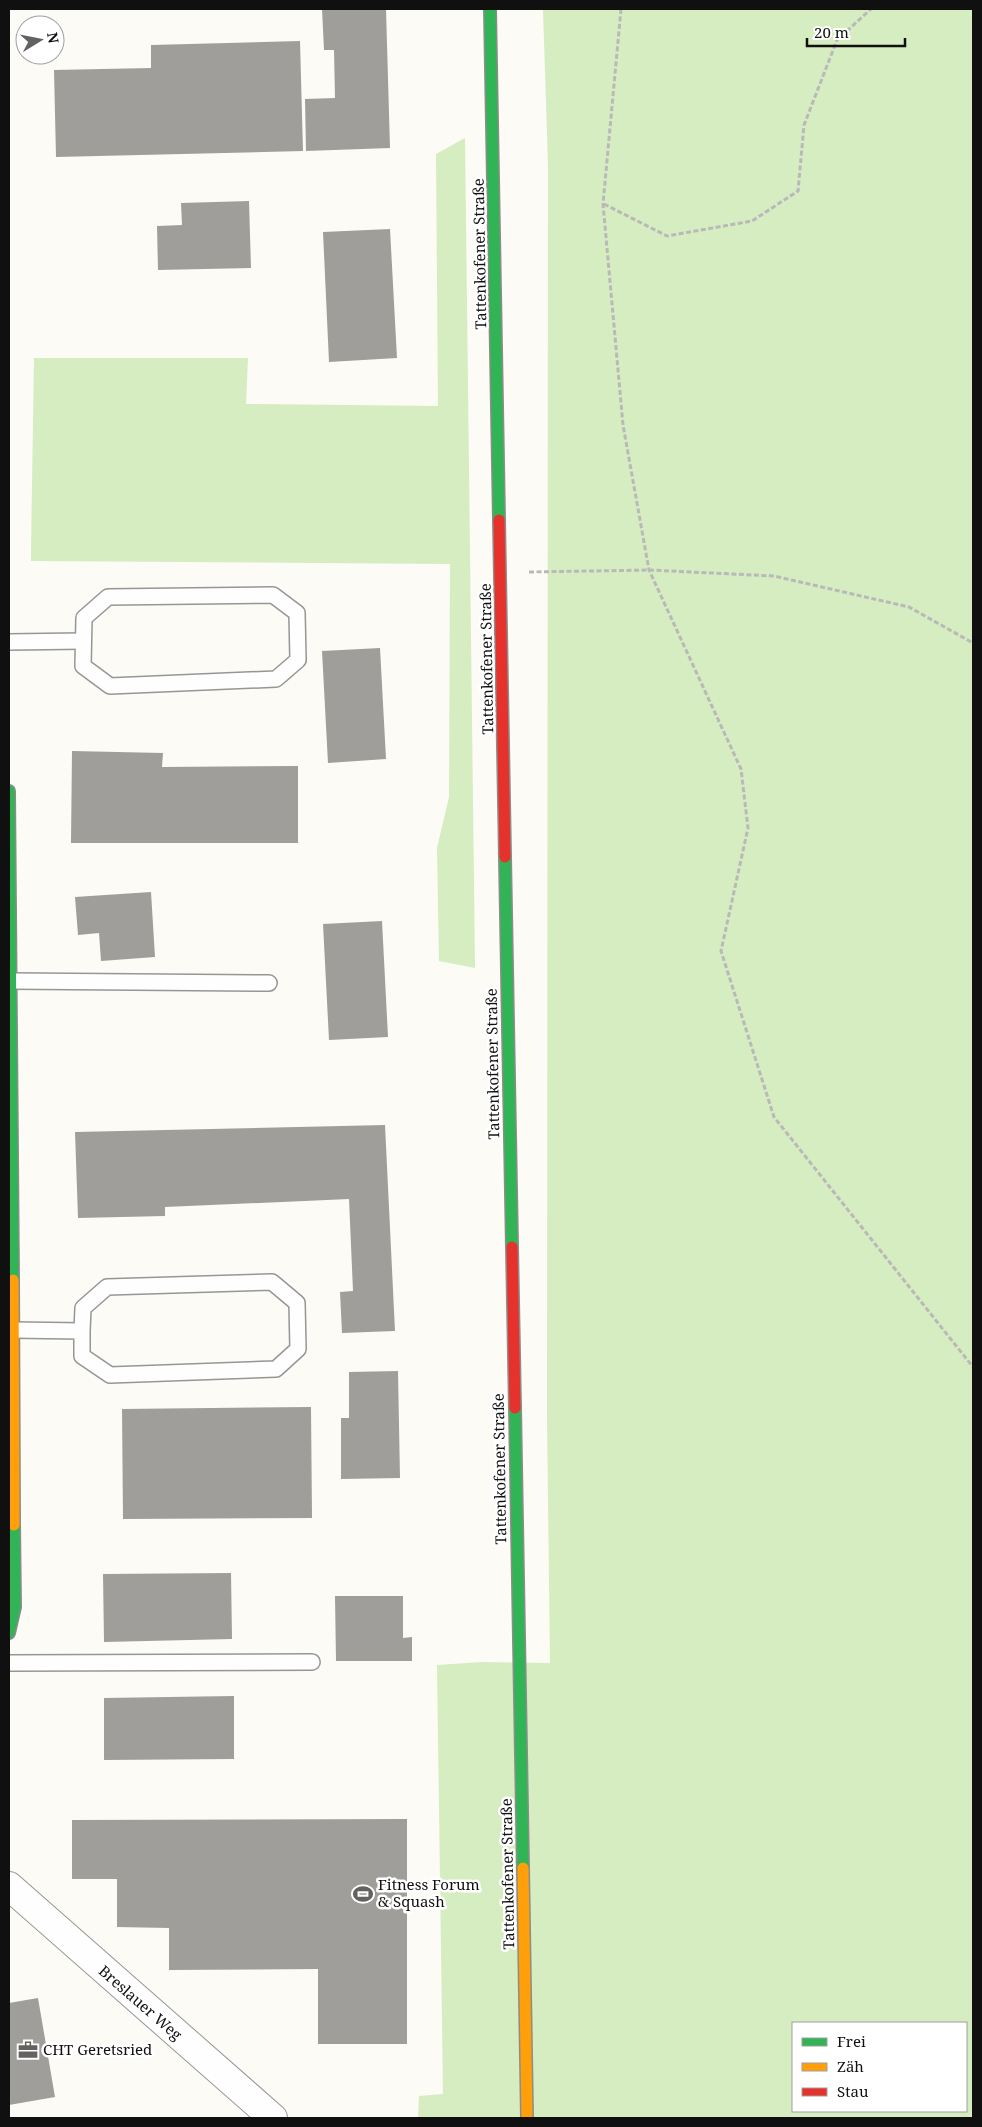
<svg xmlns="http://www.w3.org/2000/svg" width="982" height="2127" viewBox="0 0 982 2127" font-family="'Noto Serif',serif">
<rect width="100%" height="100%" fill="#fcfbf6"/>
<g fill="#d6ecc1" fill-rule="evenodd">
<path d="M543,9H973V2118H418L419,2096L443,2094L437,1665L482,1662L550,1663L547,1418L548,166ZM793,2023H966V2111H793Z"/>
<path d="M465,138L475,968L439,961L437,848L449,797L450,564L31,561V550L34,358H248L246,404L438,406L436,154Z"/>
</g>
<g fill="#a09e9b">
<path d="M322,9H386L390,148L306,151L305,99L335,98L334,50H324Z"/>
<path d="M300,41L303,151L56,157L54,70L151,68V45Z"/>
<path d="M249,201L251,268L158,270L157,226L182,225L181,203Z"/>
<path d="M390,229L397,358L329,362L323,232Z"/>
<path d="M380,648L386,759L328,763L322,651Z"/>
<path d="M72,751L163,753L162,767L298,766V843H71Z"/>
<path d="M151,892L155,957L101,961L99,933L78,935L75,897Z"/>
<path d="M382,921L388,1037L329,1040L323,924Z"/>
<path d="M385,1125L395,1331L342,1333L340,1292L353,1291L349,1199L165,1207V1216L78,1218L75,1132Z"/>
<path d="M398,1371L400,1478L341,1479V1418H349V1372Z"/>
<path d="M311,1407L312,1518L123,1519L122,1409Z"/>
<path d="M231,1573L232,1639L104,1642L103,1574Z"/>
<path d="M335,1596H403V1638L412,1637V1661H336Z"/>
<path d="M234,1696V1759L104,1760V1698Z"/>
<path d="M407,1819V2044H318V1969L169,1970V1928L117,1927V1879H72V1820Z"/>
<path d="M38,1998L55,2097L9,2105V2003Z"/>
</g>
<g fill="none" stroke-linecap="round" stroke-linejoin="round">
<defs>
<g id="lane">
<path d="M273,595L297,613L298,660L276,679L110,686L83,666L84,618L108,597Z"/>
<path d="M9,642L83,641"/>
<path d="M10,981L269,983"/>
<path d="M13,1330L82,1331V1356L110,1375L276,1369L298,1349L297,1303L272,1282L107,1287L83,1308L82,1331"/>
<path d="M9,1663L312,1662"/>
</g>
<path id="street" d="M9,1886L273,2118"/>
<g id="fast">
<path d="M490,9L499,520"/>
<path d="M9,791L13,1280"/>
<path d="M505,857L512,1247"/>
<path d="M515,1408L523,1868"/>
<path d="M9,1633L15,1607L14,1525"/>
</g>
<g id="slow">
<path d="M13,1280L14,1525"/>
<path d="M523,1868L527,2118"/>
</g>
<g id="jam">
<path d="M499,520L505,857"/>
<path d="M512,1247L515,1408"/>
</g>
</defs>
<use href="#lane" stroke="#969694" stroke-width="18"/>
<use href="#street" stroke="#969694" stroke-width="30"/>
<use href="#fast" stroke="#8d8c8a" stroke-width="14"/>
<use href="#slow" stroke="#8d8c8a" stroke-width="14"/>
<use href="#jam" stroke="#8d8c8a" stroke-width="14"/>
<g stroke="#b9b9b8" stroke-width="3" stroke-dasharray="5 2.5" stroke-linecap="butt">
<path d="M621,9L603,204L623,425L649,570L741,769L748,828L721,951L774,1117L973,1367"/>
<path d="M604,204L667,236L752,221L798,191L804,125L837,40L871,9"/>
<path d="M529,572L649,570L774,576L909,607L973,643"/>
</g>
<use href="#lane" stroke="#fffefe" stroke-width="15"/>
<use href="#street" stroke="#fffefe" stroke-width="28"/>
<use href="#fast" stroke="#30b455" stroke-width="11"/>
<use href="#slow" stroke="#ff9f0a" stroke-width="11"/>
<use href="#jam" stroke="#e5322d" stroke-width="11"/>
</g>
<defs>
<symbol id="stadium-bare" viewBox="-9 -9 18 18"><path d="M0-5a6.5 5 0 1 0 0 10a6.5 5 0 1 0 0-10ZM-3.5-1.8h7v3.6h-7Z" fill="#636260" stroke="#fff" stroke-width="2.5" paint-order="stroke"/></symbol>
<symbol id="office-bare" viewBox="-9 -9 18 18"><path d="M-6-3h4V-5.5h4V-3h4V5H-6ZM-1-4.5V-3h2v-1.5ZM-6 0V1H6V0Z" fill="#636260" stroke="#fff" stroke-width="2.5" paint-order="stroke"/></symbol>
</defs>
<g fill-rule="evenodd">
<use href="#stadium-bare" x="349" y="1880" width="28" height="28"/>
<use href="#office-bare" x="14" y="2036" width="28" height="28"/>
</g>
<g text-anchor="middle" stroke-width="5" stroke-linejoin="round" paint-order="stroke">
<g font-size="15" fill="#101010" stroke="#fff">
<text transform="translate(480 254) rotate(-91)" y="5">Tattenkofener Straße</text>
<text transform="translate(487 659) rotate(-91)" y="5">Tattenkofener Straße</text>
<text transform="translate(493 1064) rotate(-91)" y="5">Tattenkofener Straße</text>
<text transform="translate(500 1469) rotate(-91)" y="5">Tattenkofener Straße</text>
<text transform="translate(508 1874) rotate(-91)" y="5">Tattenkofener Straße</text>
<text transform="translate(140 2003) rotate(41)" y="5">Breslauer Weg</text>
</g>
<g font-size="15" fill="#101010" stroke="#fff" text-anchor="start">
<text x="378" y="1890">Fitness Forum<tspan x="378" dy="17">&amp; Squash</tspan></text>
<text x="43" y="2055">CHT Geretsried</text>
</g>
</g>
<rect width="982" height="2127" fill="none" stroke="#101010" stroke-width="20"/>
<rect x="792" y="2022" width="175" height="90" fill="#ffffff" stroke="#9f9f9f"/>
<rect x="802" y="2038" width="25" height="8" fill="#30b455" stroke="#9f9f9f"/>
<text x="837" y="2047" font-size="15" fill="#101010">Frei</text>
<rect x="802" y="2063" width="25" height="8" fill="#ff9f0a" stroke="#9f9f9f"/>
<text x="837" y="2072" font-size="15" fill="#101010">Zäh</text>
<rect x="802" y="2088" width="25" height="8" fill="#e5322d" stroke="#9f9f9f"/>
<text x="837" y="2097" font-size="15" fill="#101010">Stau</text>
<g transform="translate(40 40) rotate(80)"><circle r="24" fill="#ffffff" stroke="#9f9f9f"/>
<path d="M0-4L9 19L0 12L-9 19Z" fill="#636260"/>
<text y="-8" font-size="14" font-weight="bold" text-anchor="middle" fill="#101010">N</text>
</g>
<path d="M807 38v8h98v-8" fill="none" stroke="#101010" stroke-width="2.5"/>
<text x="814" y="38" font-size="15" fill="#101010" stroke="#ffffff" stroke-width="4" paint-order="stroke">20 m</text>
</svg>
